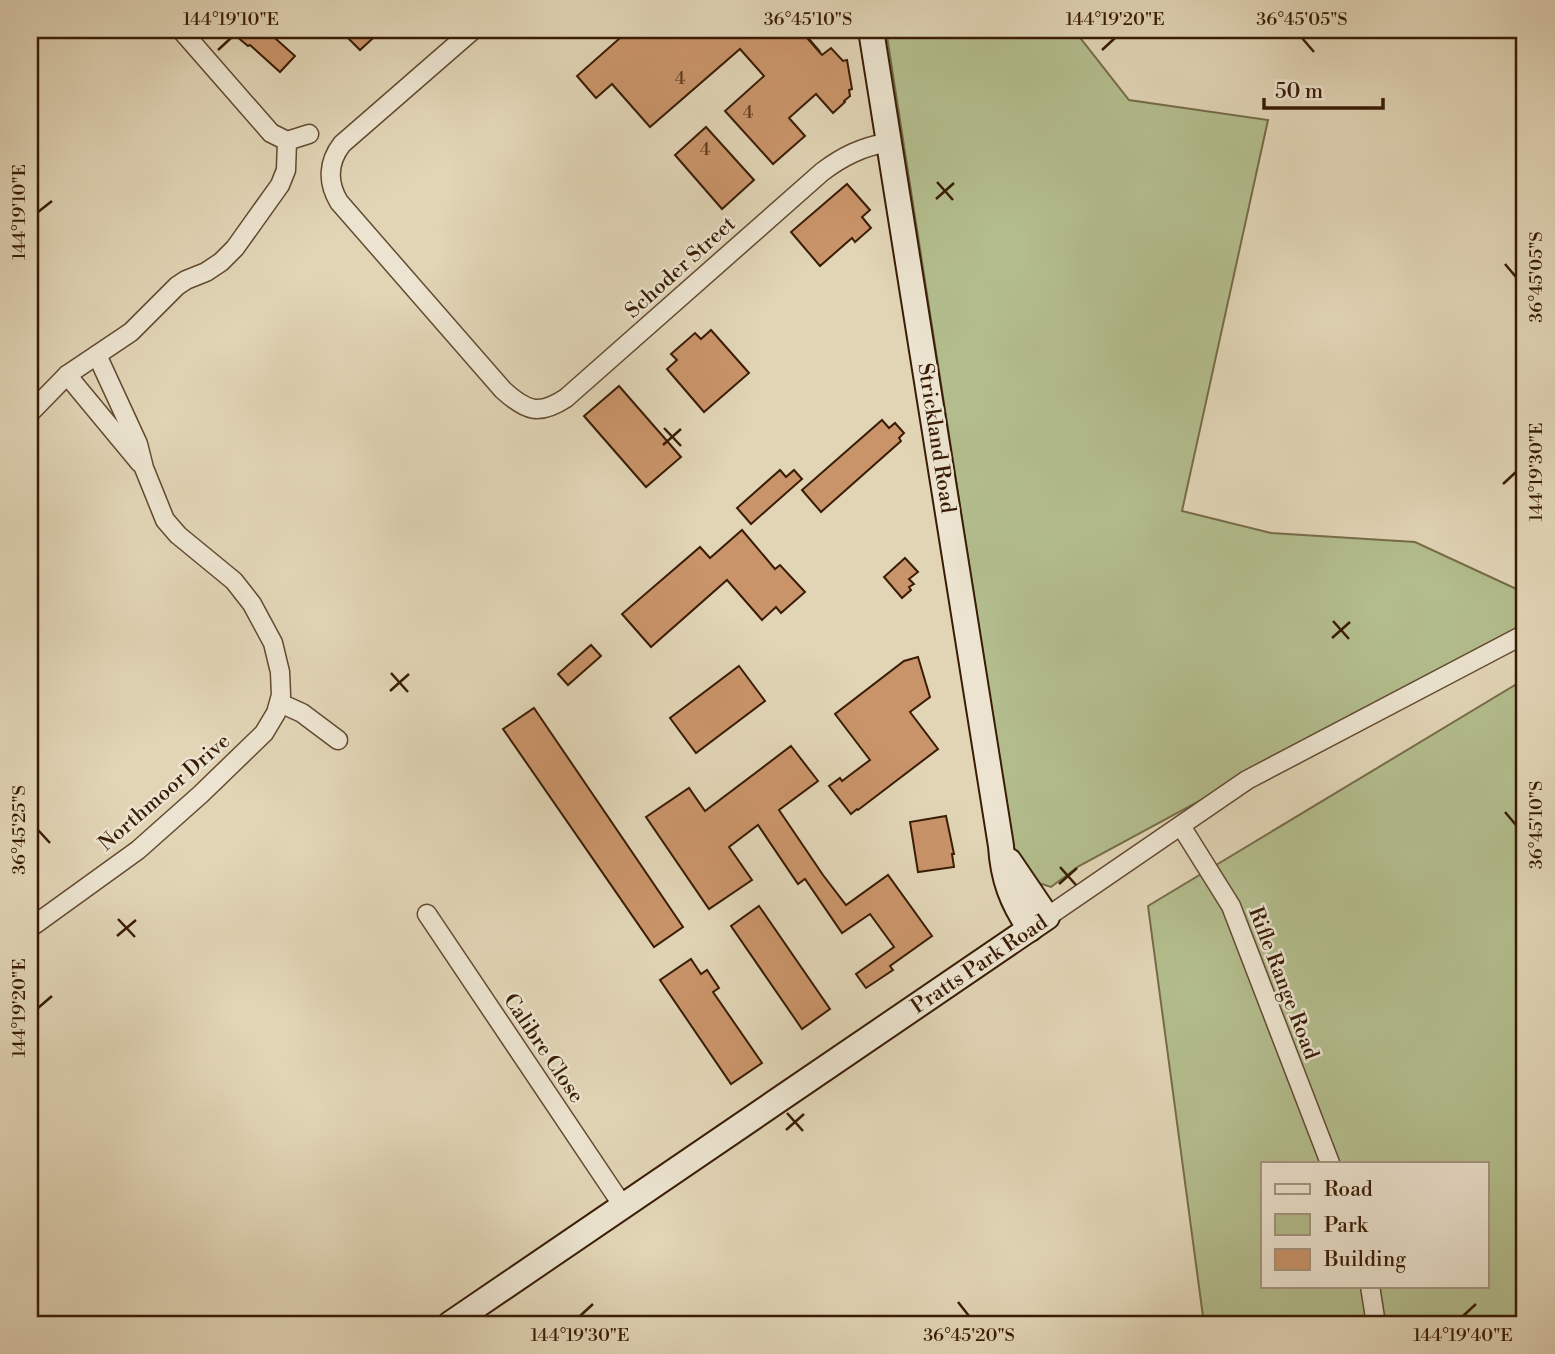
<svg xmlns="http://www.w3.org/2000/svg" width="1555" height="1354" viewBox="0 0 1555 1354" font-family="'Libre Bodoni',serif">
<rect width="100%" height="100%" fill="#e1d5b6"/>
<filter id="stains"><feTurbulence type="fractalNoise" baseFrequency=".00286" numOctaves="4"/><feColorMatrix values="0 0 0 0 .2 0 0 0 0 .09 0 0 0 0 .02 0 0 0 .5 -.17"/></filter>
<radialGradient id="worn" r=".72"><stop offset=".6" stop-color="#630" stop-opacity="0"/><stop offset="1" stop-color="#630" stop-opacity=".3"/></radialGradient>
<g fill="#b3bd8d" stroke="#766c48" stroke-width="2" fill-rule="evenodd">
<path d="M886,30H1074L1129,100L1268,120L1182,511L1271,533L1415,542L1525,593V625L1079,866L1051,887L1032,881L1014,854Z"/>
<path d="M1525,679V1324H1204L1148,906ZM1263,1163H1487V1286H1263Z"/>
</g>
<g fill="#ca946a" stroke="#391c04" stroke-width="2">
<path d="M229,30H266L295,56L280,72L250,45L248,46Z"/>
<path d="M340,30H378L370,37L372,39L360,50Z"/>
<path d="M629,30H800L822,55L831,48L843,61L847,60L852,89L849,90L850,96L844,101L845,102L833,113L816,94L789,118L805,136L773,164L725,111L764,76L740,49L650,127L612,84L596,98L577,76Z"/>
<path d="M706,127L754,180L722,209L675,155Z"/>
<path d="M847,184L870,210L862,217L871,228L855,242L852,238L820,266L791,232Z"/>
<path d="M711,330L749,373L704,412L667,369L677,360L671,354L695,333L701,339Z"/>
<path d="M619,386L681,457L646,487L584,416Z"/>
<path d="M882,420L889,428L895,423L904,433L899,438L901,441L821,512L802,490Z"/>
<path d="M780,470L786,477L794,470L802,479L751,524L737,508Z"/>
<path d="M742,530L775,569L780,565L805,592L781,613L776,607L762,620L727,580L651,647L622,614L700,547L710,558Z"/>
<path d="M905,558L918,572L909,579L914,584L909,587L911,590L902,598L884,577Z"/>
<path d="M591,645L601,656L568,685L558,674Z"/>
<path d="M918,657L930,697L910,712L938,749L858,810L857,809L851,814L829,786L840,778L842,781L870,760L835,714L904,661Z"/>
<path d="M739,666L765,701L696,753L670,718Z"/>
<path d="M534,708L683,927L654,947L503,729Z"/>
<path d="M791,746L818,781L779,810L823,875L846,905L888,875L932,936L890,966L893,970L866,988L856,974L894,947L870,914L842,933L805,879L798,884L758,825L729,847L752,880L709,909L646,817L689,788L705,811Z"/>
<path d="M946,816L954,854H952L954,867L918,872L910,822Z"/>
<path d="M759,906L830,1009L802,1029L731,926Z"/>
<path d="M691,959L701,974L707,970L719,988L713,992L762,1063L731,1084L660,980Z"/>
</g>
<g fill="none" stroke-linecap="round" stroke-linejoin="round">
<defs>
<g id="street">
<path d="M181,30L271,133L287,141L309,134"/>
<path d="M473,30L342,144C328,162 327,182 339,202L503,390C526,411 539,416 566,398L822,172C843,156 862,147 889,142"/>
<path d="M67,375L140,463"/>
<path d="M30,413L67,375L131,332L177,286L186,280L206,272L221,262L235,248L280,185L286,170L287,141"/>
<path d="M280,703L302,713L338,740"/>
<path d="M1181,826L1231,906L1330,1163"/>
<path d="M427,914L623,1206"/>
<path d="M1047,917L1247,780L1525,634"/>
<path d="M30,928L138,850L201,794L264,733L276,713L281,695L280,672L273,643L252,604L234,581L178,535L165,520L144,468L138,444L97,355"/>
<path d="M1370,1286L1376,1324"/>
</g>
<g id="secondary">
<path d="M871,30L1001,846C1003,879 1012,902 1030,929"/>
<path d="M450,1324L1047,917L1009,861"/>
</g>
</defs>
<use href="#street" stroke="#634a30" stroke-width="21"/>
<use href="#secondary" stroke="#391c04" stroke-width="28"/>
<use href="#street" stroke="#ece4d0" stroke-width="18"/>
<use href="#secondary" stroke="#ece4d0" stroke-width="24"/>
</g>
<path fill="none" stroke="#391c04" stroke-width="2.5" d="M808,38L820,52M1302,38L1314,52M218,50L231,38M1102,50L1115,38M937,182L953,200M936,199L954,183M38,212L52,201M1505,264L1516,277M664,428L681,446M663,445L681,429M1503,484L1516,472M1333,621L1349,639M1332,638L1350,622M391,673L408,692M390,691L409,674M1505,812L1516,825M38,830L50,843M1060,867L1076,885M1059,884L1077,868M118,919L135,937M117,936L136,920M38,1008L52,996M787,1113L803,1131M786,1130L804,1114M958,1302L969,1316M580,1316L593,1304M1463,1316L1476,1304"/>
<g text-anchor="middle" stroke-width="5" stroke-linejoin="round" paint-order="stroke">
<g font-size="18" fill="#5d3a1e">
<text x="680" y="84">4</text>
<text x="748" y="118">4</text>
<text x="705" y="155">4</text>
</g>
<g font-size="21" fill="#391c04" stroke="#ece4d0">
<text transform="translate(680 267) rotate(-42)" y="7">Schoder Street</text>
<text transform="translate(937 438) rotate(81)" y="7">Strickland Road</text>
<text transform="translate(164 792) rotate(-41)" y="7">Northmoor Drive</text>
<text transform="translate(979 964) rotate(-34)" y="7">Pratts Park Road</text>
<text transform="translate(1284 983) rotate(69)" y="7">Rifle Range Road</text>
<text transform="translate(544 1048) rotate(56)" y="7">Calibre Close</text>
</g>
</g>
<rect width="1555" height="1354" fill="none" stroke="#e1d5b6" stroke-width="77"/>
<rect x="1261" y="1162" width="228" height="126" fill="#ece4d0" stroke="#a4947e" stroke-width="2"/>
<rect x="1275" y="1184" width="35" height="10" fill="#ece4d0" stroke="#a4947e" stroke-width="2"/>
<text x="1324" y="1196" font-size="21" fill="#391c04">Road</text>
<rect x="1275" y="1214" width="35" height="21" fill="#b3bd8d" stroke="#a4947e" stroke-width="2"/>
<text x="1324" y="1232" font-size="21" fill="#391c04">Park</text>
<rect x="1275" y="1249" width="35" height="21" fill="#ca946a" stroke="#a4947e" stroke-width="2"/>
<text x="1324" y="1266" font-size="21" fill="#391c04">Building</text>
<path d="M1264 98v10h119v-10" fill="none" stroke="#391c04" stroke-width="3.5"/>
<text x="1275" y="98" font-size="21" fill="#391c04" stroke="#ece4d0" stroke-width="5" paint-order="stroke">50 m</text>
<rect x="38" y="38" width="1478" height="1278" fill="none" stroke="#391c04" stroke-width="2.5"/>
<g font-size="18" text-anchor="middle" fill="#391c04">
<text x="231" y="25">144°19'10"E</text>
<text x="808" y="25">36°45'10"S</text>
<text x="1115" y="25">144°19'20"E</text>
<text x="1302" y="25">36°45'05"S</text>
<text transform="translate(19 212) rotate(-90)" y="6">144°19'10"E</text>
<text transform="translate(1536 277) rotate(-90)" y="6">36°45'05"S</text>
<text transform="translate(1536 472) rotate(-90)" y="6">144°19'30"E</text>
<text transform="translate(1536 825) rotate(-90)" y="6">36°45'10"S</text>
<text transform="translate(19 830) rotate(-90)" y="6">36°45'25"S</text>
<text transform="translate(19 1008) rotate(-90)" y="6">144°19'20"E</text>
<text x="580" y="1341">144°19'30"E</text>
<text x="969" y="1341">36°45'20"S</text>
<text x="1463" y="1341">144°19'40"E</text>
</g>
<rect width="100%" height="100%" filter="url(#stains)"/>
<rect width="100%" height="100%" fill="url(#worn)"/>
</svg>
